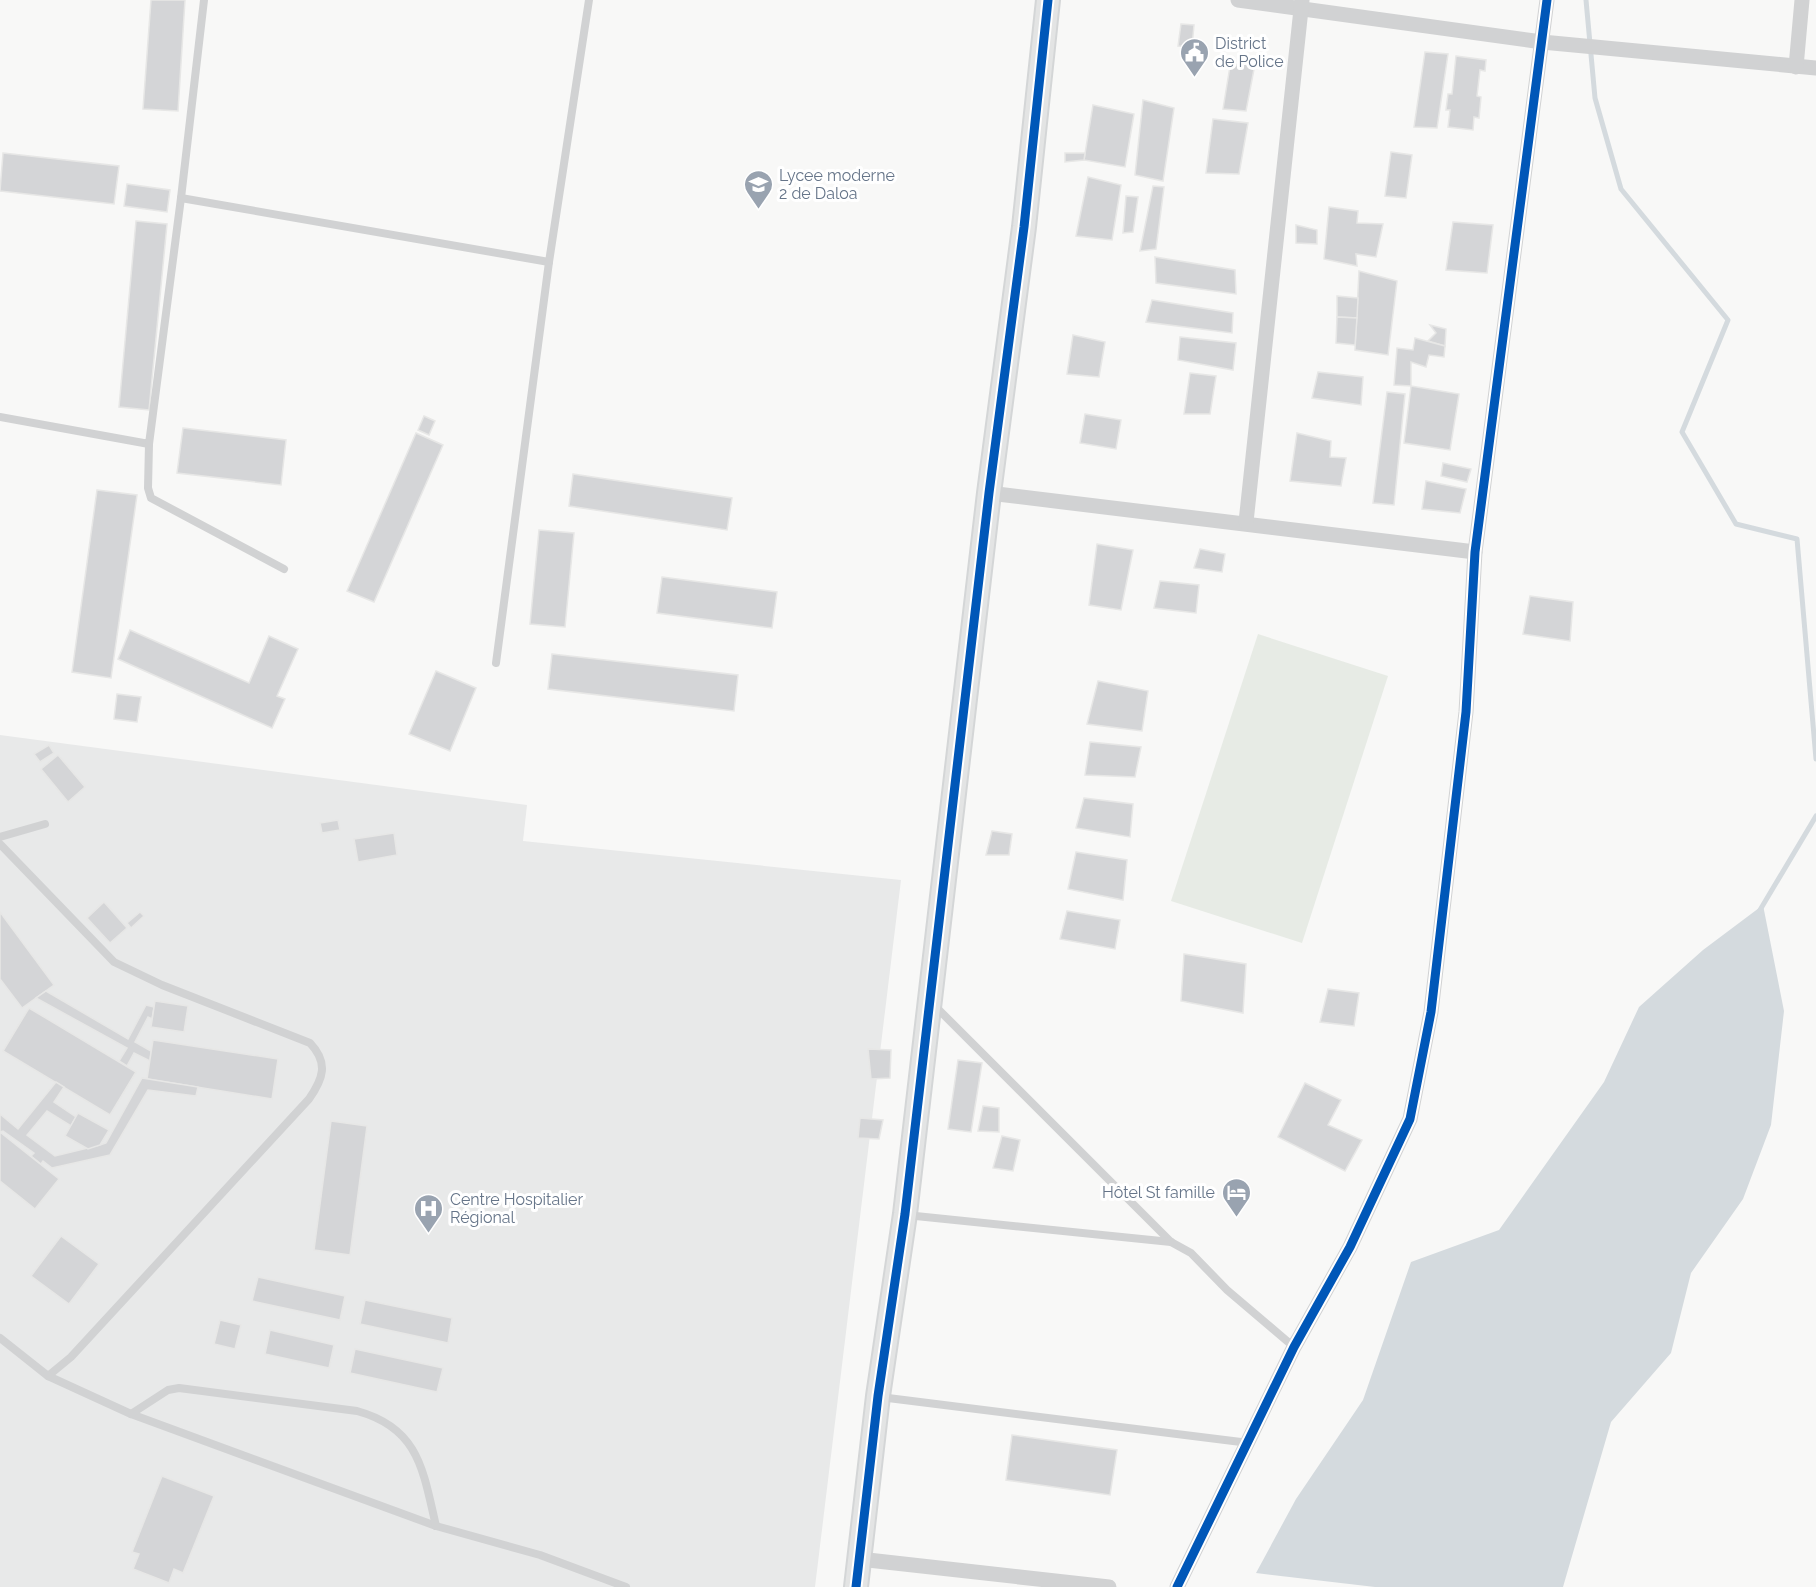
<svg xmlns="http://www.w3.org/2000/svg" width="1816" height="1587" viewBox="0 0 1816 1587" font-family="Raleway,sans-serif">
<rect width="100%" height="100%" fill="#f8f8f7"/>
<path fill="#e8e9e9" d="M0,735L527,805L523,841L901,880L815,1587H0Z"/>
<path fill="#e7ebe5" d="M1258,634L1388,676L1302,943L1171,901Z"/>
<path fill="#d4dade" d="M1763,905L1784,1011L1771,1125L1743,1199L1691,1273L1671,1353L1611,1422L1563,1587H1375L1256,1573L1296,1499L1363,1400L1411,1262L1499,1230L1604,1082L1639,1007L1703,950Z"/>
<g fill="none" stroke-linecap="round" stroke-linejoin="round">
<g stroke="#d4dade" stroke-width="5">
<path d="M1586,0L1595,98L1621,189L1728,320L1682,432L1736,524L1797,539L1816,759"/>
<path d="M1760,910L1816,816"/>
</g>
</g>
<g fill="#d4d5d7" stroke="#e7e7e6" stroke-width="1.5">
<path d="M151,0H185L178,111L143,109Z"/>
<path d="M1181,24L1194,25L1192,47L1178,46Z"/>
<path d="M1425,52L1448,54L1437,128L1414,127Z"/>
<path d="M1456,56L1486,60L1485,71L1480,70L1477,96L1481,97L1479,118L1474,117L1473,130L1448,127L1450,110H1446L1448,94H1452Z"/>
<path d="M1231,60L1255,64L1246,111L1223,109Z"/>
<path d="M1143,100L1174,108L1163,181L1135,175Z"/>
<path d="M1093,105L1134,114L1125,167L1084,160Z"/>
<path d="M1213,119L1248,123L1239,174L1206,173Z"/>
<path d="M1391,152L1412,155L1406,198L1385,196Z"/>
<path d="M3,153L119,166L114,204L0,191Z"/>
<path d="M1065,153H1085L1084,160L1065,162Z"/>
<path d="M1088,177L1121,185L1112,240L1076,236Z"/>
<path d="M127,184L170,190L167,212L124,206Z"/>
<path d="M1153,186L1164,187L1156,249L1140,251Z"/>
<path d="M1126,196L1138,197L1133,232L1123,233Z"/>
<path d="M1329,207L1358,211L1357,223L1383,224L1376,257L1356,254L1357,266L1324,259Z"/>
<path d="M136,221L167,224L149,410L119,407Z"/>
<path d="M1453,222L1493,225L1487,273L1446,270Z"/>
<path d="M1296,225L1317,230V244L1296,243Z"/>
<path d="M1155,257L1235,270L1236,294L1156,283Z"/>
<path d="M1359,271L1397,281L1388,355L1355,350Z"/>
<path d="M1337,296L1358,298L1357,318L1337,317Z"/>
<path d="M1152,300L1233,313L1232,333L1146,322Z"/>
<path d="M1337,317L1357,318L1355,345L1336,343Z"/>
<path d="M1430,325L1446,329L1445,346L1428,341L1436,333Z"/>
<path d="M1073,335L1105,342L1099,377L1067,374Z"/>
<path d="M1180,337L1236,343L1233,370L1178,360Z"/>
<path d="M1415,338L1445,346L1444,357L1429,355L1426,367L1411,362V386L1394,385L1397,348L1413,350Z"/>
<path d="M1318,372L1363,377L1361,405L1312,398Z"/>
<path d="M1190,373L1216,376L1210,414H1184Z"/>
<path d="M1411,386L1459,394L1450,450L1404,443Z"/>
<path d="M1387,392L1405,394L1394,505L1373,503Z"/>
<path d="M1085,414L1121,420L1116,449L1080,443Z"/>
<path d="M424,416L435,421L429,435L418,430Z"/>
<path d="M183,428L286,440L281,485L177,473Z"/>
<path d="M416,433L443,445L374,602L347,591Z"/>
<path d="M1297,433L1331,441L1330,457L1346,458L1341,486L1290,481Z"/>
<path d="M1443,463L1471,469L1467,482L1441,476Z"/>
<path d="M573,474L732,498L727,530L569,506Z"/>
<path d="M1426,481L1466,489L1460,513L1422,509Z"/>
<path d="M97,490L137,495L111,678L72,672Z"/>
<path d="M539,530L574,533L565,627L530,624Z"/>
<path d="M1097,544L1133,550L1121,610L1089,605Z"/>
<path d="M1200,549L1225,554L1222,572L1194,568Z"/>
<path d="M662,577L777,592L772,628L657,613Z"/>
<path d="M1160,581L1199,585L1196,613L1154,608Z"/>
<path d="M1530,596L1573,602L1570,641L1523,634Z"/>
<path d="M130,630L249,683L269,636L298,649L277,696L285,699L272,728L118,659Z"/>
<path d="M552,654L738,675L734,711L548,689Z"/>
<path d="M436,671L476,688L450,751L409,734Z"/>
<path d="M1098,681L1148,691L1142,731L1087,724Z"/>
<path d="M117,694L141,697L137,722L114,719Z"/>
<path d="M1090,742L1141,747L1135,777L1085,775Z"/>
<path d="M49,745L54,753L40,762L34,754Z"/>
<path d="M58,755L85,787L68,802L41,769Z"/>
<path d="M1084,798L1133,804L1130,837L1076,828Z"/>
<path d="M338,820L340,830L322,833L320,823Z"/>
<path d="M992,831L1012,834L1009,855H986Z"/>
<path d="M394,833L397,855L358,862L354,839Z"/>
<path d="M1076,852L1127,860L1123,900L1068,889Z"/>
<path d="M104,902L127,928L110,943L87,918Z"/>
<path d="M1067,911L1120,920L1115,949L1060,939Z"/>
<path d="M0,912L54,985L22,1008L0,979Z"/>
<path d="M140,912L144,916L131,928L127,923Z"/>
<path d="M1184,954L1246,964L1243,1013L1181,1001Z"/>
<path d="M1328,989L1359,993L1354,1026L1320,1022Z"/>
<path d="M46,991L128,1039L146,1005L154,1007L152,1019L148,1017L135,1042L151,1051L150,1061L134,1053L127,1066L119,1061L127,1048L36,998Z"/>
<path d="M155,1001L188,1006L184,1032L151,1027Z"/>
<path d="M29,1008L136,1072L110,1115L3,1051Z"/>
<path d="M153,1040L278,1059L272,1099L147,1079Z"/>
<path d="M868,1049L891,1050L890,1078L871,1079Z"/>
<path d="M958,1060L982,1063L971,1132L948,1129Z"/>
<path d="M142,1078L198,1087L196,1096L148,1090L110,1155L52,1168L43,1161L41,1164L31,1156L34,1153L3,1131L0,1132V1114L18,1129L56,1082L64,1087L54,1102L76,1117L71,1126L47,1111L27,1135L55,1156L100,1145L106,1143Z"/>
<path d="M1305,1083L1341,1100L1328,1125L1362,1140L1345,1171L1278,1137Z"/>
<path d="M983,1106L999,1108V1132L978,1131Z"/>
<path d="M78,1113L109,1130L100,1145L88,1149L65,1136Z"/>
<path d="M860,1118L883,1120L879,1139L858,1138Z"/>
<path d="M331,1121L367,1126L350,1255L314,1250Z"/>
<path d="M0,1132L59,1179L35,1209L0,1181Z"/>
<path d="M1002,1136L1020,1140L1013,1171L993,1168Z"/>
<path d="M61,1236L99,1264L69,1304L31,1276Z"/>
<path d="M258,1277L345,1296L340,1320L252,1301Z"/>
<path d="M365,1300L452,1318L448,1343L360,1324Z"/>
<path d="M220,1320L241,1325L235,1349L214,1344Z"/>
<path d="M270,1330L334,1345L329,1368L265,1354Z"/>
<path d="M355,1349L443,1368L437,1392L350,1373Z"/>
<path d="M1012,1435L1117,1450L1110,1495L1006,1480Z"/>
<path d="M162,1476L214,1496L183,1573L174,1569L169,1583L133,1569L139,1554L132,1552Z"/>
</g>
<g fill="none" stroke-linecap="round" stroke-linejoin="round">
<defs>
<path id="secondary" d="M856,1587L878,1396L905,1214L989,493L1024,227L1048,0"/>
</defs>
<use href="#secondary" stroke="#d4d6d7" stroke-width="26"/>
<g stroke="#d1d2d3" stroke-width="8">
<path d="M181,198L204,0"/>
<path d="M0,417L149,444L181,198L549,262"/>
<path d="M149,444L148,488L151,498L284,569"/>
<path d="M496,663L549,262L589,0"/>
<path d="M0,837L45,824"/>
<path d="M0,844L114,962L162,985L310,1043C329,1063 323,1079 309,1099L71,1357L48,1376"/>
<path d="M933,1004L1171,1242L1191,1253L1227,1290L1294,1347"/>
<path d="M906,1215L1171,1242"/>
<path d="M0,1338L48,1376L131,1414L436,1526L540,1555L626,1587"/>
<path d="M880,1397L1249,1443"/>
<path d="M131,1414L168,1390L179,1388L357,1411C419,1428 423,1470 436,1526"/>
</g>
<g stroke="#d1d2d3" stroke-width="15">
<path d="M1238,0L1542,42L1816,68"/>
<path d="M1796,67L1802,0"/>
<path d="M989,493L1475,552"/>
<path d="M1246,522L1302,0"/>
<path d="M859,1559L1109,1587"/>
<path d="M1177,1587L1294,1347L1350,1247L1410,1119L1431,1012L1466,712L1475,552L1547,0"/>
</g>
<use href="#secondary" stroke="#e3e4e4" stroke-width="22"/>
<defs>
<g id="cycleway">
<path d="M856,1587L878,1396L905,1214L989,493L1024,227L1048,0"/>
<path d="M1177,1587L1294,1347L1350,1247L1410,1119L1431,1012L1466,712L1475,552L1547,0"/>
</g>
</defs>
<use href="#cycleway" stroke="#fff" stroke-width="13"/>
<use href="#cycleway" stroke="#0057b8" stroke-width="9"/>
</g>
<defs>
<symbol id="civic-pin" viewBox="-11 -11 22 30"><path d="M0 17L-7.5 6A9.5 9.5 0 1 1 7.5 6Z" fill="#99a3b0" stroke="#fff"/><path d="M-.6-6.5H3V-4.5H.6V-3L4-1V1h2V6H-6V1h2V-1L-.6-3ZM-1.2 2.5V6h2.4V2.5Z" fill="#fff"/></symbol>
<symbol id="school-pin" viewBox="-11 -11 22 30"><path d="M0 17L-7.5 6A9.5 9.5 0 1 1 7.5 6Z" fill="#99a3b0" stroke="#fff"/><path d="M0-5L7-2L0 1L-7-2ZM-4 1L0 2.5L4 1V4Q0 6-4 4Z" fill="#fff"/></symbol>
<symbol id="hotel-pin" viewBox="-11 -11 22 30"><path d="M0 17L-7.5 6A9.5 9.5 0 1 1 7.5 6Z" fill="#99a3b0" stroke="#fff"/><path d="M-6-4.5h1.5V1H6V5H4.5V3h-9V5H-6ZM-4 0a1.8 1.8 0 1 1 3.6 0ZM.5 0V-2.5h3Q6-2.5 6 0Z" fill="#fff"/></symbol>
<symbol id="hospital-pin" viewBox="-11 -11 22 30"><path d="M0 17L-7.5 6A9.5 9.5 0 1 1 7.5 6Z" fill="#99a3b0" stroke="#fff"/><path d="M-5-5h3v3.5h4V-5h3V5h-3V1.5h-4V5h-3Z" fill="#fff"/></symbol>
</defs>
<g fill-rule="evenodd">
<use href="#civic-pin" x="1178" y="36" width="33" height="45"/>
<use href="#school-pin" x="742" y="168" width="33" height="45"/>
<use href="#hotel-pin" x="1220" y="1176" width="33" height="45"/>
<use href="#hospital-pin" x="412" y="1192" width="33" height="45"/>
</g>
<g text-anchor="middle" stroke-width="6" stroke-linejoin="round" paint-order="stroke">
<g font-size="16" fill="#667589" stroke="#fff" text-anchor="start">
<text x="1215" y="49">District<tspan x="1215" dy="18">de Police</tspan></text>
<text x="779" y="181">Lycee moderne<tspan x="779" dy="18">2 de Daloa</tspan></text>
<text x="1215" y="1198" text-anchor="end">Hôtel St famille</text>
<text x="450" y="1205">Centre Hospitalier<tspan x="450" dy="18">Régional</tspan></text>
</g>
</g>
</svg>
